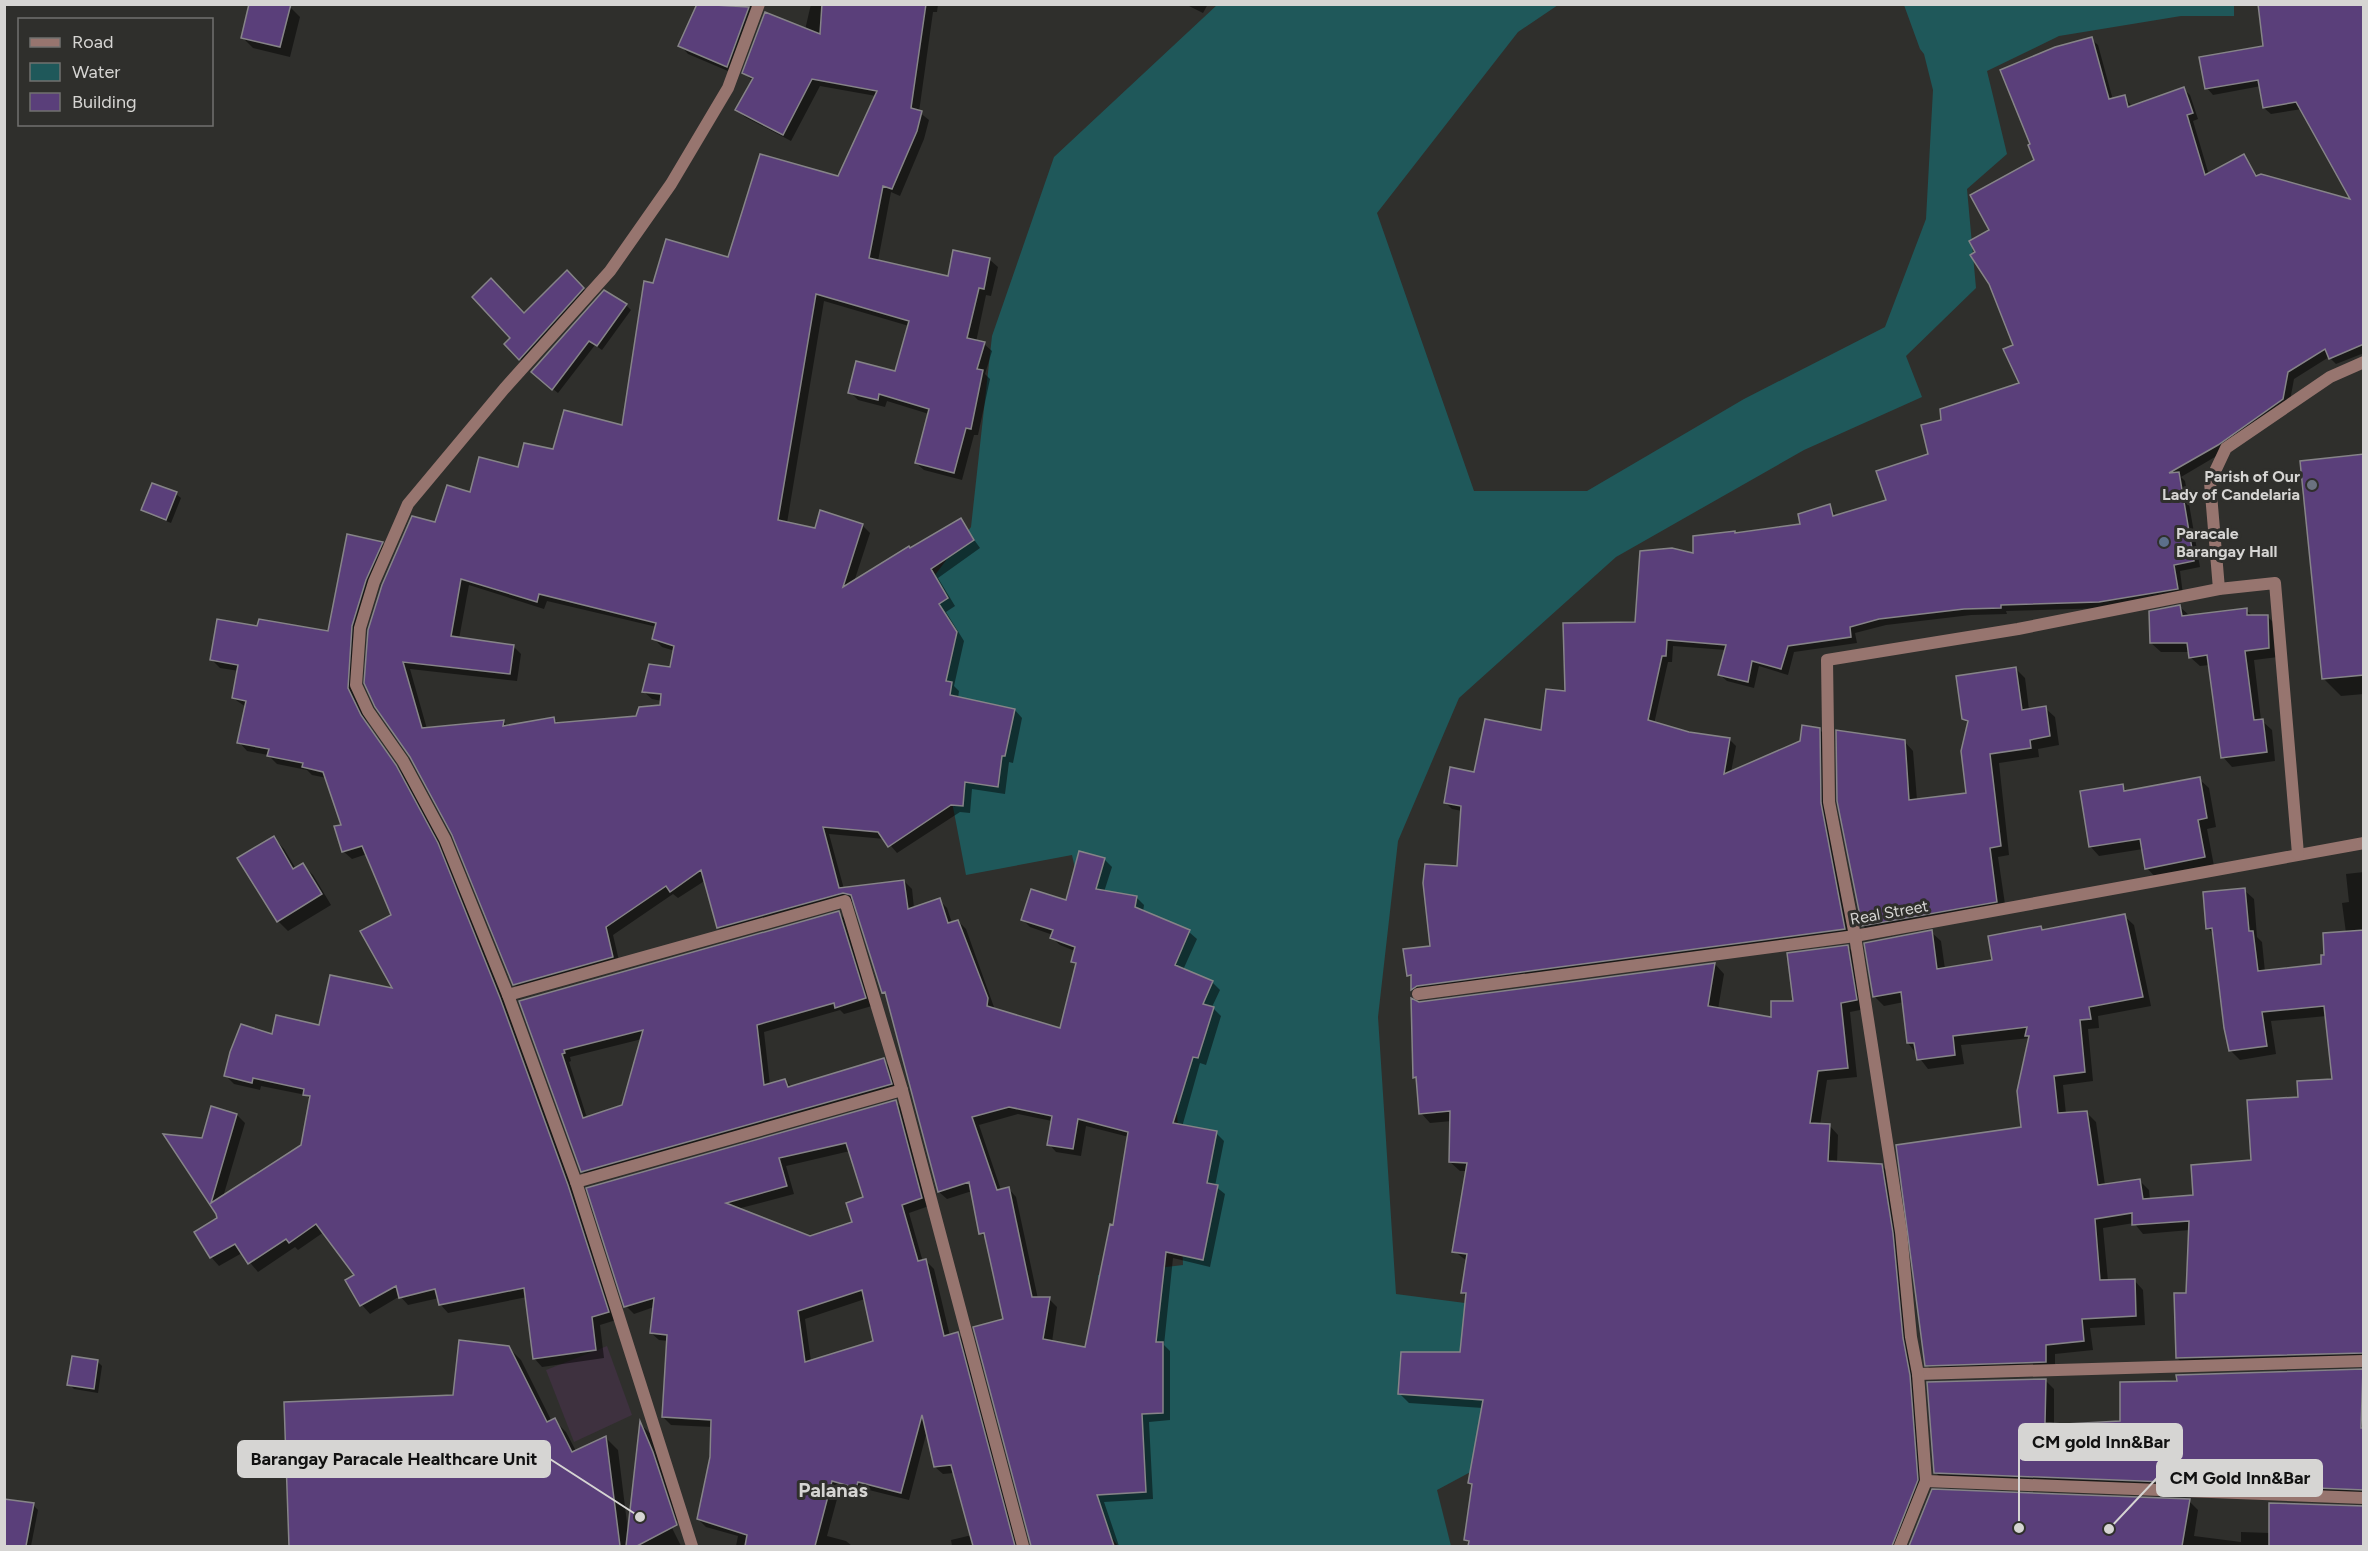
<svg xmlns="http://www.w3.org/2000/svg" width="2368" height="1551" viewBox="0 0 2368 1551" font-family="Figtree,sans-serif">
<rect width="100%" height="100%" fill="#2f2f2c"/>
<path fill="#3e313f" d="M607,1346L632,1415L574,1442L546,1370Z"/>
<path fill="#1f585a" d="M1217,5H1558L1518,32L1377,213L1474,491H1587L1744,399L1885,327L1926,219L1933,90L1924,54L1920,49L1904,5H2234V16H2181L2059,36L1987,71L2007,154L1967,189L1976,288L1906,356L1922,397L1804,450L1616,557L1459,698L1398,841L1378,1017L1396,1294L1488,1306L1491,1461L1437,1490L1451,1546H1118L1087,1503L1098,1275L1183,1265L1175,1059L1084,909L1072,855L966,875L914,603L971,527L992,336L1054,157Z"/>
<g fill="#0007" fill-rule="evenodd">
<path d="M698,4H763L735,74L688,54L680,45Z"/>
<path d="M811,4H938L937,12H933L919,112L929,120L924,139L900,196L891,192L878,261L949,277L990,260L998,267L991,296L986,295L976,342L984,344L992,351L985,374L990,379L978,435H974L962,480L924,470L916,463L929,414L887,401L885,407L858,400L850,392L896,372L909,326L824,301L787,523L816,529L862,525L870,533L854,582L960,520L980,548L938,578L955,606L946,612L964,641L954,686L959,691L958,698L1015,710L1022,718L1013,763L1009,762L1005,794L972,789L970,813L960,812L897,853L885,839L829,834L844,889L904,881L912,889L914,908L939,900L947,908L952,923L958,921L966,929L995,1010L1061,1030L1077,966L1072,961L1075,951L1060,945L1052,938L1053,935L1030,927L1022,919L1067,902L1104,859L1112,867L1104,892L1136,897L1144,905L1143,912L1189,932L1197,939L1183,970L1212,982L1220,990L1212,1007L1221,1016L1206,1065L1200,1063L1182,1127L1216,1133L1224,1141L1215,1186L1225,1194L1210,1267L1173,1258L1164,1345L1170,1351V1420L1149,1422L1153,1499L1104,1502L1119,1546H1032L1005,1320L987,1239L980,1233L972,1191L947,1199L939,1192L888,998L883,993L854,901L726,935L718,927L706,880L678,898L673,894L613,935L620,965L522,992L514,984L454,835L411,756L376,706L436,524L471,494L519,469L555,451L624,427L654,285L729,259L839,178L876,96L820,86L791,141L745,117L737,110L753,81L744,73L805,30ZM469,585L544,609L547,601L657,627L654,639L662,647L675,651L671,669L644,692L652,699L662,701V707L638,717L559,724L554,719L508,726L503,721L427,729L410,669L517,681L521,654L513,646L459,639ZM1018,1114L1052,1121L1049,1144L1056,1152L1081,1156L1086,1126L1129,1137L1114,1226L1086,1349L1052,1342L1057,1307L1049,1299H1038L1016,1197L1009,1189L1001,1190L979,1125Z"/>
<path d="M1185,4H1208L1203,13Z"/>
<path d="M2364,4V353L2336,364L2329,357L2294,379L2289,406L2225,451L2181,477L2185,481L2200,567L2180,571L2183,595L2106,608L2006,611L2007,614L1971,615L1886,625L1855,633L1857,643L1794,652L1788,675L1759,666L1754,688L1727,681L1720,675L1726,650L1673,646L1672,662H1668L1654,724L1688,733L1729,739L1736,746L1731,772L1801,742L1819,729L1826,736L1851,935L1418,995L1412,989V979L1408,975L1432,947L1458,867L1462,811L1452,809L1445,802L1475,773L1542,731L1566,693L1636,624L1694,555L1736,535L1802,525L1829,506L1837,516L1888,501L1929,455L1943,421L2021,383L2015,345L1977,253L2036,161L2091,39L2098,45L2113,100L2125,97L2132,107L2184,89L2190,95L2198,119L2193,121L2209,175L2244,156L2258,177L2353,202L2302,109L2271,114L2264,108L2261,86L2213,95L2207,88L2265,47Z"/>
<path d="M290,7L300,17L290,57L253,48L242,37Z"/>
<path d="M567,273L590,295L527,366L506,344L513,338L524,315Z"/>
<path d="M626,305L631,310L602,350L595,345L558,393L537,376Z"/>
<path d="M2364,456V694L2341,696L2323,678Z"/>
<path d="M176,494L181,498L171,523L148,514L143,510Z"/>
<path d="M382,543L390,551L360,635L356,698L369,726L404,775L445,852L508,1008L576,1194L616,1320L600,1325L604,1358L542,1367L534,1358L527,1297L448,1313L440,1304L439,1298L408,1305L400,1296L370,1314L362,1305L347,1280L356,1275L324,1232L298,1250L295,1247L258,1272L242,1253L219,1266L211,1257L219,1219L166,1135L203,1140L237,1115L245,1123L223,1197L302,1146L311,1100L306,1095L261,1086L260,1090L234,1084L226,1076L273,1036L320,1027L395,990L393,915L367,854L352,859L343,851L342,826L327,778L312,775L307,770L277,764L268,755L247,751L239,742L246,707L233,698L239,671L220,668L212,660L258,627L329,633Z"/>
<path d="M2180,607L2190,616L2246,610L2253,616H2267L2277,626L2278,657L2254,660L2261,720L2272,730L2275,761L2232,767L2223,757L2210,665L2200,666L2190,657V652H2161L2151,643Z"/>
<path d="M2015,668L2025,678L2029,710L2045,708L2055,717L2059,745L2038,749L2039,757L1999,763L2009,855L1998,857L2006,911L1872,935L1863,926L1904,741L1913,751L1917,800L1968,794L1969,724L1963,719Z"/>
<path d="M2199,779L2209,788L2216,827L2207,829L2214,866L2156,878L2147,868L2143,849L2099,856L2090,846L2122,786L2128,792Z"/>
<path d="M274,838L284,849L296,869L303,865L313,875L331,905L288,931L278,921Z"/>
<path d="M2364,872V1362L2187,1367L2177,1358L2187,1294L2190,1230L2143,1234L2134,1223L2103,1228L2108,1281L2134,1280L2143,1290L2145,1325L2090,1328L2093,1350L2055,1354V1371L1936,1374L1926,1365L2023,1128L2030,1038L1961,1045L1964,1064L1928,1069L1908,1043L1904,1002L1884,1006L1874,996L1931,932L1941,941L1945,969L1994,961L2041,928L2044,931L2124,916L2134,925L2151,1006L2098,1016L2099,1028L2088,1029L2093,1081L2063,1085L2066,1114L2087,1113L2096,1122L2105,1185L2139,1180L2149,1190L2150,1200L2195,1197L2252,1161L2300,1098L2334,1080L2327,1016L2271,1021L2276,1054L2240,1060L2230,1050L2214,935L2208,928L2244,890L2254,899L2257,937L2262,942L2265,972L2323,966L2326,956L2346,933L2342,903L2349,902L2346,874Z"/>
<path d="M839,913L846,920L872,1006L844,1014L840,1010L764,1032L770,1085L785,1080L792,1087L883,1060L891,1068L898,1092L590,1179L582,1171L521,1002ZM642,1039L623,1107L587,1118L569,1062L571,1061L570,1057Z"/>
<path d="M1848,947L1857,956L1865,1009L1850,1012L1857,1077L1827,1080L1820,1125H1829L1838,1135L1837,1163L1881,1165L1891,1175L1926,1490L1904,1546H1470L1466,1540L1473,1486L1470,1483L1483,1408L1409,1403L1400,1394L1462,1354L1467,1297L1462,1292L1467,1261L1454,1251L1467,1171H1460L1450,1162L1452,1121L1430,1123L1421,1113L1418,1081L1414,1077L1419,1004L1715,964L1724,974L1718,1009L1772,1018L1794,1002Z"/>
<path d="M896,1102L904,1110L929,1206L909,1213L923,1262L926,1261L934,1269L950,1336L957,1333L965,1341L1019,1546H952L951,1540L972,1535L954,1473L943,1474L935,1467L927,1431L909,1500L865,1489L864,1495L840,1488L827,1536L846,1541L852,1546H736L738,1536L706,1527L698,1519L712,1457V1427L671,1425L663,1417L668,1341L659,1340L651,1333L654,1307L634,1314L626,1306L588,1189ZM850,1151L865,1198L854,1223L810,1238L737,1209L794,1194L786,1166ZM865,1299L875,1342L811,1361L805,1319Z"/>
<path d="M508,1347L521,1360L552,1422L554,1420L566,1432L576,1451L606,1438L618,1450L628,1531L641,1425L652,1435L683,1523L667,1518L681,1546H290L285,1403L454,1397Z"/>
<path d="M97,1361L102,1366L98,1393L74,1389L69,1384Z"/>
<path d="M2364,1371V1498L2217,1486L2216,1488L1945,1482L1935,1472L2045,1380L2054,1389V1424L2122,1423L2178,1382V1376Z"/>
<path d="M1933,1491L2189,1501L2198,1510L2194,1536L2241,1542V1532L2270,1533L2364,1507V1546H2315V1539H2309L2308,1546H1910Z"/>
<path d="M33,1505L38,1510L31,1546L6,1545Z"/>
</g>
<g fill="#5a3f7a" stroke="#868488" stroke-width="1.5" fill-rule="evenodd">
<path d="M249,4H291L280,47L241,38Z"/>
<path d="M697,4L749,7L727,67L678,46Z"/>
<path d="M822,4H926L911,108L922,111L917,131L892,189L883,186L869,258L948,276L953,250L990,258L984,289L979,288L967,338L985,342L977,369L983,370L971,429L966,428L954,473L915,463L929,409L879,394L878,400L848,393L856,361L895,371L909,321L816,294L778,520L815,528L820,510L863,524L843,587L909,546L910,548L961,518L974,540L931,569L948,598L939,604L957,632L946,681L952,682L950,695L1015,709L1005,756H1002L998,787L965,782L963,806L951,805L888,847L878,832L823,827L839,888L904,880L908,909L940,898L948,923L958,920L988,998L987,1006L1060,1028L1076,963L1071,962L1075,947L1050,938L1053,930L1021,920L1031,889L1066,900L1079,851L1105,858L1096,889L1137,896L1135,907L1190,930L1175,965L1213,981L1203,1004L1214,1007L1198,1058L1193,1057L1173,1123L1217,1131L1207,1183L1218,1185L1203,1260L1166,1252L1156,1342H1163V1413L1142,1414L1146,1492L1097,1495L1114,1546H1031L973,1327L1003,1319L984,1233L979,1234L969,1182L938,1192L885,992L882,993L851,895L843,893L717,928L701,870L670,892L666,886L606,927L613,957L513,985L452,835L410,757L375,707L364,683L368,630L382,585L412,516L435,522L447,485L470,492L479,457L518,467L524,443L553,449L564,410L622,425L644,281L653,283L666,239L728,257L760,154L838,176L877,91L812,79L783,135L735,110L753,78L742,73L765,12L820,34ZM461,579L537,602L539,594L656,623L652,639L674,646L670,667L649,664L642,692L661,694L660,705L639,707L636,716L555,723L554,717L503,726L504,720L422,728L403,662L510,674L514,645L451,636ZM1009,1107L1052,1116L1047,1145L1073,1149L1078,1119L1128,1132L1113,1225L1110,1224L1085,1347L1043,1339L1050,1297H1032L1009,1187L997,1190L972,1117Z"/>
<path d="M2258,4H2364V344L2329,359L2325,349L2288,372L2283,399L2218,445L2169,473L2179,472L2194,561L2174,565L2178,589L2099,602L2001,605V608L1964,609L1879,619L1850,627L1851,637L1788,646L1781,669L1752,661L1748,682L1718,675L1726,645L1667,640L1666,656H1662L1648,720L1689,732L1730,738L1724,774L1800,741L1802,725L1820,728L1821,803L1845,929L1417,986L1411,990V975L1407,976L1403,949L1430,946L1423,883L1425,864L1457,866L1461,806L1444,803L1450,767L1474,772L1485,719L1541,730L1546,689L1565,691L1563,623L1635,622L1640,551L1672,548L1693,553V536L1735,531V533L1800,524L1798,514L1830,504L1833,516L1886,500L1876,471L1928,454L1921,425L1941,420L1940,409L2019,383L2003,349L2013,345L1989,284L1970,255L1975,252L1969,241L1989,230L1970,195L2034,160L2028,145L2030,144L2000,70L2055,47L2092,37L2109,99L2125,95L2128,107L2184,87L2193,113L2187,115L2205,175L2244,154L2256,176L2261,174L2350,199L2296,102L2263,108L2258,80L2205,89L2199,57L2263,46Z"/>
<path d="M567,270L584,288L519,360L504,344L510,338L472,297L491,278L524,313Z"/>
<path d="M604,290L627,304L597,346L589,341L552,390L531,372Z"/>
<path d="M2364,454V675L2322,679L2300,461Z"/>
<path d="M152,483L177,492L166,520L141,510Z"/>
<path d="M347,534L383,542L366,580L352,626L348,688L361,715L396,765L438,843L500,998L568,1185L609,1312L592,1317L596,1350L533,1359L524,1288L439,1305L435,1289L399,1298L396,1286L360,1306L345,1280L354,1275L316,1224L289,1243L286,1239L248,1264L235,1244L210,1258L194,1232L217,1218L216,1214L163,1134L202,1138L211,1106L237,1114L211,1203L301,1145L310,1096L303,1095L304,1089L253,1078L252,1083L224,1076L230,1052L241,1024L272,1034L276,1015L319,1025L330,975L392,988L360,931L391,915L362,846L342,852L334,826L341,825L323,772L302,767L303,763L267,756L269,749L237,743L246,701L232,698L238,665L210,660L217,619L257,626L259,619L328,631Z"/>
<path d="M2180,605L2182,616L2247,608V615H2268L2269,648L2245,651L2254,720L2263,719L2267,752L2221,758L2207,655L2189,658L2187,643H2150L2149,611Z"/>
<path d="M2016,667L2022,710L2046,706L2050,736L2030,740L2031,748L1990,754L2001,846L1990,848L1997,902L1862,926L1837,801L1836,730L1905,740L1909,800L1966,793L1961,751L1968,721L1962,719L1956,676Z"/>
<path d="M2200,777L2207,818L2198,820L2205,857L2145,869L2140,839L2089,847L2080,791L2123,784L2124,791Z"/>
<path d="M274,836L293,869L303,863L322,894L277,922L237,858Z"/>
<path d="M2245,888L2249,931H2253L2258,971L2321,964V955H2324L2323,933L2364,930L2363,1353L2176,1358L2174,1293H2186L2189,1221L2132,1225V1213L2095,1219L2100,1280L2135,1279L2136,1316L2082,1319L2084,1341L2046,1345V1362L1925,1366L1896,1145L2021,1127L2017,1091L2029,1036H2025L2027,1027L1953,1036L1955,1055L1917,1060L1914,1043H1907L1901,992L1873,997L1864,943L1932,930L1937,969L1992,960L1988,936L2041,926L2042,930L2125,914L2143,997L2089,1007L2091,1019L2080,1020L2085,1072L2054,1076L2058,1113L2087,1111L2098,1185L2140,1179L2143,1199L2193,1195L2191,1165L2251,1160L2247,1100L2298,1097L2297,1081L2332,1079L2324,1006L2262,1012L2267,1046L2229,1051L2224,1028L2212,928L2206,929L2203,892Z"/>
<path d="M839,911L866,998L835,1008L834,1003L757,1025L764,1085L785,1079L788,1087L884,1058L892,1084L581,1172L519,1001ZM643,1030L622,1105L583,1118L562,1054L565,1053L564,1050Z"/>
<path d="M1848,945L1857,1000L1841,1003L1848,1068L1818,1071L1810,1123L1830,1124L1828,1161L1882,1164L1893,1233L1903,1338L1910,1375L1918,1480L1892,1546H1468L1469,1541L1464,1540L1472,1484L1468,1483L1483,1400L1398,1394L1401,1352H1460L1466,1293H1461L1467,1254L1452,1252L1467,1163L1449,1162L1450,1111L1419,1114L1416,1077L1413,1078L1411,998L1419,1002L1715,963L1708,1006L1771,1017V1001H1793L1787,953Z"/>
<path d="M896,1100L922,1198L902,1205L918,1261L926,1259L944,1336L958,1332L1015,1546H973L951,1465L934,1467L922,1415L901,1493L858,1482L856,1488L832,1481L815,1546H745L747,1535L697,1519L710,1457L711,1420L662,1417L667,1335L650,1333L654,1298L624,1307L586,1188ZM846,1143L863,1197L846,1203L852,1222L810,1236L726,1203L787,1186L779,1158ZM862,1290L873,1341L805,1362L798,1311Z"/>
<path d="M459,1340L509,1346L547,1422L555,1418L572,1452L606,1436L620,1546H289L284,1402L453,1395Z"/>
<path d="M72,1356L98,1360L94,1389L67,1385Z"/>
<path d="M2363,1369L2361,1428H2364V1490L2270,1486V1482L2208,1477L2207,1479L2193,1477L2192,1483L1934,1473L1927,1382L2046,1379L2045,1423L2065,1424L2120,1421V1382L2177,1381L2176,1375Z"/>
<path d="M640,1421L653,1452L677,1525L637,1546H626Z"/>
<path d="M1932,1489L2190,1499L2182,1546H1909Z"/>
<path d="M4,1499L34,1503L26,1546H4Z"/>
<path d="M2269,1503L2364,1506L2363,1546H2269Z"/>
</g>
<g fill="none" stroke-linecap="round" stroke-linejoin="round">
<g stroke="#97756f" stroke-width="12">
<path d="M2219,589L2210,482L2226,448L2330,377L2364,362"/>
<path d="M1418,994L1855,936L2364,843"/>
<path d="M508,995L845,901L902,1090"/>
<path d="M576,1182L902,1090L1023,1546"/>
<path d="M1918,1374L2364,1361"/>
<path d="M1926,1481L2364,1498"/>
<path d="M692,1546L576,1182L508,995L445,839L403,761L368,711L356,685L360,628L374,582L408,504L504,389L610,271L671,184L728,88L759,4"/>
<path d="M1900,1546L1926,1481L1918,1374L1911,1337L1901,1232L1855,936L1829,802L1827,660L2018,629L2219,589L2275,583L2298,854"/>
</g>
</g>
<circle fill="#6b7280" stroke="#2f2f2c" stroke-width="2" cx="2312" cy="485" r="6"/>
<circle fill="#5c6f8a" stroke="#2f2f2c" stroke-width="2" cx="2164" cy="542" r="6"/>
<g text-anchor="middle" stroke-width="6" stroke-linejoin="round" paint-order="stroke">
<g font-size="16" font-weight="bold" fill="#d6d5d3" stroke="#2f2f2c" text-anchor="end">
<text x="2300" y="482">Parish of Our<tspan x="2300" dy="18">Lady of Candelaria</tspan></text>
<text x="2176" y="539" text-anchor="start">Paracale<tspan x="2176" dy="18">Barangay Hall</tspan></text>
</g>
<g font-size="16" fill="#d6d5d3" stroke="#2f2f2c">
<text transform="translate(1889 912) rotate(-10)" y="6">Real Street</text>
</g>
<g font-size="20" font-weight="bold" fill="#d6d5d3" stroke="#2f2f2c">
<text x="833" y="1497">Palanas</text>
</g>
</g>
<path fill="none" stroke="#d6d5d3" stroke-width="2" d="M2019 1528L2019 1442M640 1517L550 1459M2109 1529L2157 1478"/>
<g fill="#d6d5d3" stroke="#2f2f2c" stroke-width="2">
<circle cx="2019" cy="1528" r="6"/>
<circle cx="640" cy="1517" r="6"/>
<circle cx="2109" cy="1529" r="6"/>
</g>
<g fill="#d6d5d3" stroke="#d6d5d3" stroke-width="2">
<rect x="2019" y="1424" width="163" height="36" rx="6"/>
<rect x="238" y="1441" width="312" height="36" rx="6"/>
<rect x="2157" y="1460" width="165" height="36" rx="6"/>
</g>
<g font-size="18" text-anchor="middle" font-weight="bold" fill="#111">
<text x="2101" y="1448">CM gold Inn&amp;Bar</text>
<text x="394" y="1465">Barangay Paracale Healthcare Unit</text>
<text x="2240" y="1484">CM Gold Inn&amp;Bar</text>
</g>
<rect width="2368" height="1551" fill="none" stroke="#d6d5d3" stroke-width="12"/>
<rect x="18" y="18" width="195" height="108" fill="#2f2f2c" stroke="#72716f" stroke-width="1.5"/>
<rect x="30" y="38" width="30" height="9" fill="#97756f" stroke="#72716f" stroke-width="1.5"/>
<text x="72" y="48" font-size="18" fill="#d6d5d3">Road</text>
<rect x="30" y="63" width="30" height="18" fill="#1f585a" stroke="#72716f" stroke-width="1.5"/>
<text x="72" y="78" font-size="18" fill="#d6d5d3">Water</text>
<rect x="30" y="93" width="30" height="18" fill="#5a3f7a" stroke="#72716f" stroke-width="1.5"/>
<text x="72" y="108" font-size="18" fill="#d6d5d3">Building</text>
</svg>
